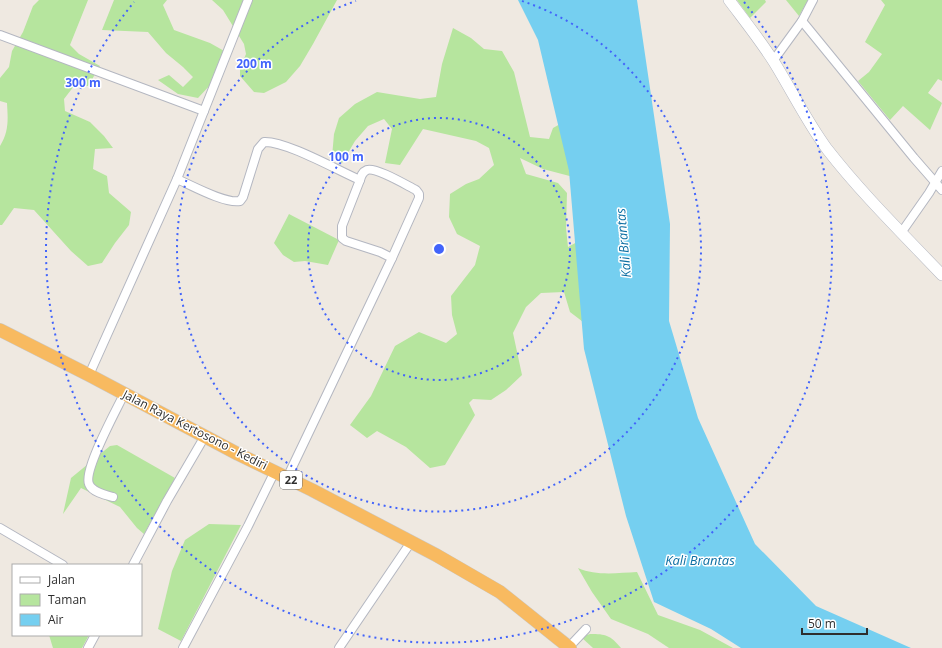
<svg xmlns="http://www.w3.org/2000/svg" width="942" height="648" viewBox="0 0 942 648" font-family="'Open Sans',sans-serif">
<rect width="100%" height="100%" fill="#efe9e1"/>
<g fill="#b6e59e">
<path d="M39,0H88L70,45L79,54L100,66L88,86H74L64,99L65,111L90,122L104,136L113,148L95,149L93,169L107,176L109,193L131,212L129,225L115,243L102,263L88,266L71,251L34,210L14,208L2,225H0V146C9,131 8,120 7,103L0,101V78L9,67L12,51L23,32L33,6Z"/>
<path d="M114,0H167L163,5L174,30L210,43L226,52L212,83L198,98L178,94L158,80L169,75L183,87L193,77L183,67L166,53L148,32L102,30Z"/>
<path d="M212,0H337L313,44L300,66L286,82L264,93L254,92L240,76V68L246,54L244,44L223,10Z"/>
<path d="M737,0H765L766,2L750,18Z"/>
<path d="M786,0H808L799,16Z"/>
<path d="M881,0H942V81L938,79L928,93L942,103L930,130L903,106L890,120L858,81L869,72L882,54L865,42L885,5Z"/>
<path d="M453,28L471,38L484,49L502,51L514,72L530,137L549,139L553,128L569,119L581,179L543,169L520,158L526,174L558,183L567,193L566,228L568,247L588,236L587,325L570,312L564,292L541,293L526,307L513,333L522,375L506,390L491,400L473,399L469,403L475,415L445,465L430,468L406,447L377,431L367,438L350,425L371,396L395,346L419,332L446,343L457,334L452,315L451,296L475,265L480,246L457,234L449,217L450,194L466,184L479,179L494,165L489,148L476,141L423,129L400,165L385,163L392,129L384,119L368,126L355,141L342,163L332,157L334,134L339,118L355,104L377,92L420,99L436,97L442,64Z"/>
<path d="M289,214L339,240L328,265L305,261L294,262L283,255L274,243Z"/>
<path d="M117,445L175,478L144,534L137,528L120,507L81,488L63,514L71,478L110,446Z"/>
<path d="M209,524L241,525L181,641L158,629L172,571L185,540Z"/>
<path d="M578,568C596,576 617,573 637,572L658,615L700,630L733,648H669L648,634L611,619L592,592Z"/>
<path d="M590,634C606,634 610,635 621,648H593L581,637Z"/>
<path d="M49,635H89L82,648H53Z"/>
</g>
<path fill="#75cff0" d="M518,0H637L670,224L669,321L698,418L755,544L816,606L911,648H741L711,629L654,602L626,516L584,349L569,171L538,40Z"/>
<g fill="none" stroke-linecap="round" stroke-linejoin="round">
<defs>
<g id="minor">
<path d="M802,21L914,158L942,190"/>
<path d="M0,35L204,111"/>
<path d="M773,61L802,21L813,0"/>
<path d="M177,179C191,185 225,204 240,201L243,197L258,149L264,142C286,141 337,170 360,180L342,226V238L346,241L380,252L392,258L287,478"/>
<path d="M360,180C361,176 362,172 367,170C376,167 406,185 416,190L419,194V198L392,258"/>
<path d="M901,233L929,193L942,171"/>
<path d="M89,375L177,179L248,0"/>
<path d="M113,497C105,495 92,492 89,484C83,470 117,409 124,394"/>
<path d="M0,528L63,565"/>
<path d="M133,565L167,501L205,436"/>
<path d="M569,647L586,629"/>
<path d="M88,648L95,635"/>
<path d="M183,648L248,526L275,471"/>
<path d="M339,648L411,542"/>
</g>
<path id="secondary" d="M729,0C744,20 760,40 774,62C792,91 807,122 827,149C862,194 903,234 942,275"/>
<path id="trunk" d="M0,330L89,375L238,454L312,490L436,555L500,592L570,648"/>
</defs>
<use href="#minor" stroke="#b4b7c1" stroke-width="10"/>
<use href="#secondary" stroke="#b4b7c1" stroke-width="12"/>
<use href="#trunk" stroke="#c9c9c9" stroke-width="14"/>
<use href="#minor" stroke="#fff" stroke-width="8"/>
<use href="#secondary" stroke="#fff" stroke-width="11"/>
<use href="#trunk" stroke="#f8ba60" stroke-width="13"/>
</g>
<g fill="none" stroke="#4264fb" stroke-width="2" stroke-dasharray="2 4">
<circle cx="439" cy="249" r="131"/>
<path d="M522 1A262 262 0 1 1 356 1"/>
<path d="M744 2A393 393 0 1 1 134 2"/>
</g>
<g text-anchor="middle" stroke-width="3" stroke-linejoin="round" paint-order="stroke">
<rect fill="#fff" stroke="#6d6d6d" stroke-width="1" x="280" y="471" width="22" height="18" rx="3"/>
<g font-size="11" font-weight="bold" fill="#2e2e2e">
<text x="291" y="484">22</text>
</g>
<g font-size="12" fill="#2e2e2e" stroke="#fff">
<text transform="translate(195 430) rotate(27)" y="4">Jalan Raya Kertosono - Kediri</text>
</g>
<g font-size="13" font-style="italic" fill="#0d6fa3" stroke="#fff">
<text transform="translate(623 243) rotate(-95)" y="5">Kali Brantas</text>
<text x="700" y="565">Kali Brantas</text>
</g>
</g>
<circle cx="439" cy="249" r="6" fill="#4264fb" stroke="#fff" stroke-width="2"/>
<g font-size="12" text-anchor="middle" font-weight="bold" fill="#4264fb" stroke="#fff" stroke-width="3" stroke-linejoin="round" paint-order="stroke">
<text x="254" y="68">200 m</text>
<text x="83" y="87">300 m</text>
<text x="346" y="161">100 m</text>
</g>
<rect x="12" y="564" width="130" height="72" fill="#ffffff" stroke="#ababab"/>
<rect x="20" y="577" width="20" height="6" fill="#ffffff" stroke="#ababab"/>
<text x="48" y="584" font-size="12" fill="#2e2e2e">Jalan</text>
<rect x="20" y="594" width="20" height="12" fill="#b6e59e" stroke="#ababab"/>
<text x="48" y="604" font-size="12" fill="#2e2e2e">Taman</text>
<rect x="20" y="614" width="20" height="12" fill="#75cff0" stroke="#ababab"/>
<text x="48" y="624" font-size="12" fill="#2e2e2e">Air</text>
<path d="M802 628v6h65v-6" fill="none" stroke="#2e2e2e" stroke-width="2"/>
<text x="808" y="628" font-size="12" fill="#2e2e2e" stroke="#ffffff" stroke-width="3" paint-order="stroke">50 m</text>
</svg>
